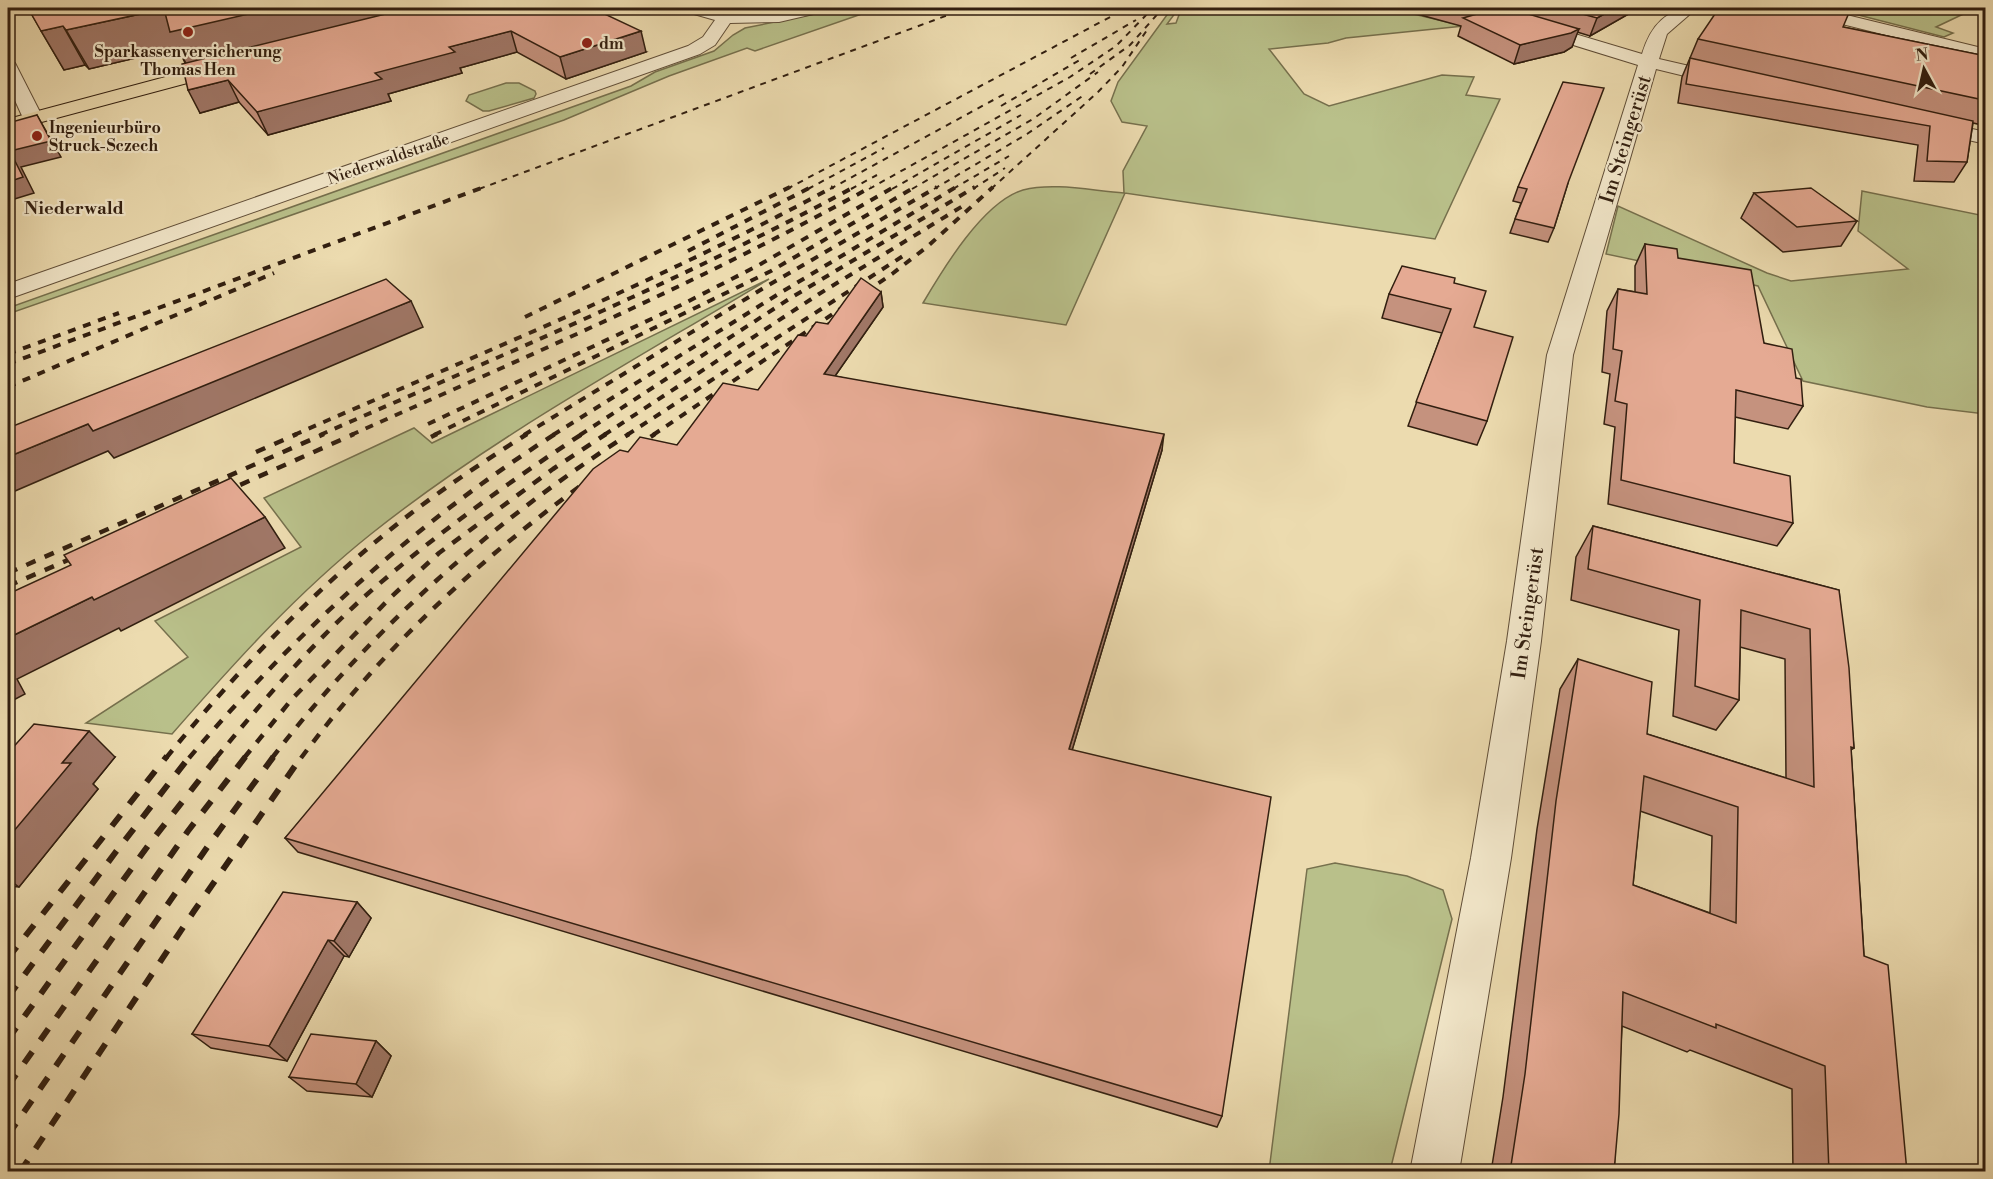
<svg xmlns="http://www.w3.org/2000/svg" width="1993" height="1179" viewBox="0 0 1993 1179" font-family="'Libre Bodoni',serif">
<rect width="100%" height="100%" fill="#ecdbaf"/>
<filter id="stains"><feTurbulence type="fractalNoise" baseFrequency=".00333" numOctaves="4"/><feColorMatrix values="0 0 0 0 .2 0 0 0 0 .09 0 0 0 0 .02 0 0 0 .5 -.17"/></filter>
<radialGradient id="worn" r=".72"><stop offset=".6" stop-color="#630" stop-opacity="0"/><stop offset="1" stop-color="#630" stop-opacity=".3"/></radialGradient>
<g fill="#b9c08a" stroke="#76704d" stroke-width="1.5">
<path d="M833,8H879L755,51L747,48L669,76L564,120L8,314V308L631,86L655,72L714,51L733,35L745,28L814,14Z"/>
<path d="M1172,8H1179L1167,24L1176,23L1179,15L1185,8H1388L1464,26L1346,38L1328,43L1269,49L1304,94L1329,106L1442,75L1474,77L1466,95L1500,99L1435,239L1125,193L1066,325L923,303C943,269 983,202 1023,190C1054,182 1093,191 1124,193L1123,171L1147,126L1122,122L1111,101L1118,82Z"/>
<path d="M1831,8H1976L1936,27L1953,33L1944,37Z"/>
<path d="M506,83H519L535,91L536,94L534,98L489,111H483L466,101L469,95Z"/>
<path d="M1862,191L1985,216V414L1927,407L1803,381L1758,286L1606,254L1618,206L1767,273L1791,281L1908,269L1858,231Z"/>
<path d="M769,279C635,360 494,436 371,534C297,593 234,663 172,734L86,723L188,657L155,621L301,547L264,498L414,428L432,443Z"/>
<path d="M1335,863L1407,876L1443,890L1452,919L1390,1171H1269L1307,869Z"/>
</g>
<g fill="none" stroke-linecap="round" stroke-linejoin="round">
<defs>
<g id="minor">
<path d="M685,8C701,6 711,10 726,13C759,18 792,4 824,8L822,12L779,22L730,23L715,45L700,54L8,299V284L688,46L703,37L715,20L687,12Z"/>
<path d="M1464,8H1488L1642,54C1651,25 1666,8 1697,8L1667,34L1659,59L1737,77L1740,81L1737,85L1730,87L1656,69L1573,355L1541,641L1511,858L1459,1172H1410L1471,858L1507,641L1547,355L1638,65L1466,12Z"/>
<path d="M8,61L15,63L17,67L43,118L40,122H26L23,118L8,85Z"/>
<path d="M1926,119L1986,132V144L1919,129L1916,125L1919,121Z"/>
</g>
<path id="tertiary" d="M1792,8H1818L1986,49V60L1794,12Z"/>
<path id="primary" d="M229,60L236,62L238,66L236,70L8,131V119Z"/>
</defs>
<use href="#minor" stroke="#604e38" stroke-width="2"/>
<use href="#tertiary" stroke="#604e38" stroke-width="2"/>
<use href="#primary" stroke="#321f10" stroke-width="2"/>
<use href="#minor" fill="#f3e8cb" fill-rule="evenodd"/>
<use href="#tertiary" fill="#f3e8cb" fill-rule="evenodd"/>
<use href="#primary" fill="#ecdbaf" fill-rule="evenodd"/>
<g stroke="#321f10" stroke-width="2" stroke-dasharray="6 6" stroke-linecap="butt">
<path d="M1071,58L1136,20"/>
<path d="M1090,74L1130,45L1163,8"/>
<path d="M1001,106L1083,58"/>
<path d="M479,189L967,8"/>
<path d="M787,189L1127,8"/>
<path d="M808,189L884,148"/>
<path d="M830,189L1008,92"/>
<path d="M851,189L877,175"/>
<path d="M869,189L1070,77L1116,46L1153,8"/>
<path d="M892,189L1021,115"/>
<path d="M912,189L1033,119L1098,72"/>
<path d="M934,189L1027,134L1084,95"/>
<path d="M953,189L1009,156"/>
<path d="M973,189L1005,168"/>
<path d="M991,189L1098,92L1122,67L1147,30"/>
</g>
<g stroke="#321f10" stroke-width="4" stroke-dasharray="8 8" stroke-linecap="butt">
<path d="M688,251L811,187"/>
<path d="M525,317L790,187"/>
<path d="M8,354L119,313"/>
<path d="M8,364L484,187"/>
<path d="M8,387L274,273"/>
<path d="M428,424L681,305L759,265L894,187"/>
<path d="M294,435C474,356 659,282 833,187"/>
<path d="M320,435C500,356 681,281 854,187"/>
<path d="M351,435C526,357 703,281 871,187"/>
<path d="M434,435L771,271L915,187"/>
<path d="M524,435L762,289L937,187"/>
<path d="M553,435L780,293L956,187"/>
<path d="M580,435L789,299L975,187"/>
<path d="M604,435L819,294L966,204"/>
<path d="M627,435L906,254"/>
<path d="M653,435L892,274L928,246L993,187"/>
</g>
<g stroke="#321f10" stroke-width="4.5" stroke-dasharray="10 10" stroke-linecap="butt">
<path d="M431,437L437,434"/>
<path d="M634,448L655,434"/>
<path d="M256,452L297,434"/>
<path d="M222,493L354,434"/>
<path d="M8,573L324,434"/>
<path d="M8,586L82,554"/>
<path d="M166,758C232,677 304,600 385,534C430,497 478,465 527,434"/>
<path d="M189,758C296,632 415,523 555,434"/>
<path d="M216,758C262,702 310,646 364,597C432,537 506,484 582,434"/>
<path d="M244,758L292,699L391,597L439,553L553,469L606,434"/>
<path d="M272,758C372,628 492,522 629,434"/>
<path d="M301,758C382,649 480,558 590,479"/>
</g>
<g stroke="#321f10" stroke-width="6" stroke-dasharray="14 14" stroke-linecap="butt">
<path d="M8,958L167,756"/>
<path d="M8,997L115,853L190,756"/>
<path d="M8,1039L150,843L218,756"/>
<path d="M8,1086L188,831L246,756"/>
<path d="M8,1135L208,846L274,756"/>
<path d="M20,1172L194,911L302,756"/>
</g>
</g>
<g fill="#c5927e" stroke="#321f10" stroke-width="1.5" fill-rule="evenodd">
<path d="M28,8H460L646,52L566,79L517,52L460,68L462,73L388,94L391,101L268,135L239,102L200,113L185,63L178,48L89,69L85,65L64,70Z"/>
<path d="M1395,8H1639L1590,36L1577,32L1572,47L1564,52L1514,64L1458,36L1461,26Z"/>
<path d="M1843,27L1986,56V126L1973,123L1967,162L1954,182L1914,181L1918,145L1678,103L1682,77L1698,39Z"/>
<path d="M1568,183L1554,228L1548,242L1510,233L1521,203L1513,201L1518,187Z"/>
<path d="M1754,193L1857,221L1841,246L1783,252L1741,218Z"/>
<path d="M1645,244L1678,258L1764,343L1796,378L1803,406L1788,429L1735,417L1734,463L1793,523L1777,546L1608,504L1615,427L1604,424L1610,374L1602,372L1607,311L1618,289L1635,292V266Z"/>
<path d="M1454,283L1474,327L1487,421L1477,445L1408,426L1442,333L1382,318L1389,294Z"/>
<path d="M881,292L883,307L835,376L1162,450L1072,750L1222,1116L1217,1127L298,852L285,838L628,452L677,445L758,390L806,336Z"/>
<path d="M1593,526L1839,590L1854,748L1851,750L1864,956L1907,1172H1793L1792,1089L1690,1050L1687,1052L1622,1026L1614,1172H1491L1503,1097L1537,829L1560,689L1578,659L1647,734L1786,778L1785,659L1740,647L1739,700L1716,730L1673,716L1679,630L1571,600L1576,557ZM1640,811L1712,836L1710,913L1633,885Z"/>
<path d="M8,753L115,757L93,784L98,789L19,887L8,886Z"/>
<path d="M357,902L371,918L349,957L344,956L287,1061L211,1048L192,1034Z"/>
<path d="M376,1041L391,1056L372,1097L307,1091L289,1077Z"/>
</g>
<g fill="#a07767" stroke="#321f10" stroke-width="1.5">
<path d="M275,8H439L190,71L178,48L89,69L66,30L164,9Z"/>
<path d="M1615,8H1639L1590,36L1597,18Z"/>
<path d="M63,26L85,65L64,70L41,31Z"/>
<path d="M1579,29L1572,47L1564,52L1514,64L1520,45Z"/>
<path d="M511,31L517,52L460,68L462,73L388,94L391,101L268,135L257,112L449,47Z"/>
<path d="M641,31L646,52L566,79L560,57Z"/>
<path d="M228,80L239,102L200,113L188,90Z"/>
<path d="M37,115L61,157L21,167L34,193L8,201V182L10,151Z"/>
<path d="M881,292L883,307L826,389L824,374Z"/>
<path d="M411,301L423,327L114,458L108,451L8,494V457L88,424Z"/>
<path d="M1164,434L1162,450L1068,764L1069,749Z"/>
<path d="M265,517L285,548L121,631L119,628L17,679L25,694L8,703V638L92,597Z"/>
<path d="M89,731L115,757L93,784L98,789L19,887L8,879V838L62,763Z"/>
<path d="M357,902L371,918L349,957L334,941Z"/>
<path d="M328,940L344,956L287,1061L269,1046Z"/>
<path d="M376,1041L391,1056L372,1097L356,1084Z"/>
</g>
<g fill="#e5aa93" stroke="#321f10" stroke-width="1.5" fill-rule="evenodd">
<path d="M28,8H275L170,32L164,9L66,30L63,26L41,31Z"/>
<path d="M410,8H592L641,31L560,57L511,31L449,47L455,52L375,73L382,79L257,112L228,80L188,90L182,64Z"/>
<path d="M1466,8H1508L1579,29L1571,33L1520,45L1463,18L1484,12Z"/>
<path d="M1560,8H1615L1597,18Z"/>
<path d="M1719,8H1851L1843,27L1986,56V98L1979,97V99L1698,39Z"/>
<path d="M1690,58L1973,121L1967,162L1927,161L1930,126L1686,84Z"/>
<path d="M1563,82L1604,88L1568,183L1554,228L1515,219L1527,189L1518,187Z"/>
<path d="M37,115L51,141L10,151L23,177L8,182V123Z"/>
<path d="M1811,188L1857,221L1797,227L1754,193Z"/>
<path d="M1645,244L1677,249L1678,258L1751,270L1764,343L1792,349L1796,378L1801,379L1803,406L1736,390L1734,463L1790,476L1793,523L1621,480L1627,404L1615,401L1622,351L1613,349L1618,289L1647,294Z"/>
<path d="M1402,266L1455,278L1454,283L1486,291L1474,327L1513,337L1487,421L1416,402L1451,309L1389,294Z"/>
<path d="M861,278L881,292L824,374L1164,434L1069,749L1271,797L1222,1116L285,838L593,469L620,450L628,452L640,437L677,445L723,383L758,390L798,335L806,336L816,322L828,324Z"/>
<path d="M386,279L411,301L93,431L88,424L8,457V428Z"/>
<path d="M231,478L265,517L94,600L92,597L8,638V594L71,565L64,555Z"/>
<path d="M1593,526L1839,590L1849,668L1854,748L1851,747L1864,956L1888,965L1907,1172H1829L1825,1066L1716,1024V1028L1623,992L1619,1114L1614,1172H1510L1525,1074L1556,801L1578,659L1652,682L1647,734L1814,787L1810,629L1741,610L1739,700L1695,686L1700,600L1588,569ZM1644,776L1738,807L1736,923L1633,885Z"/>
<path d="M34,724L89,731L62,763H71L8,838V753Z"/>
<path d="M283,892L357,902L334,941L328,940L269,1046L192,1034Z"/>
<path d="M311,1034L376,1041L356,1084L289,1077Z"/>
</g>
<g fill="#8f2418" stroke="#f3e8cb" stroke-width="2">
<circle cx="188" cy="32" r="6"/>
<circle cx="587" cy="43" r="6"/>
<circle cx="37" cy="136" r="6"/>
</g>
<g text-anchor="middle" stroke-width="4.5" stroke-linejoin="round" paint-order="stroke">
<g font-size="16" font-weight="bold" fill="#321f10" stroke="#f3e8cb" text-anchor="start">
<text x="599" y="49">dm</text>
<text x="188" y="57" text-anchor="middle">Sparkassenversicherung<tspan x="188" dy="18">Thomas Hen</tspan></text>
<text x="49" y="133">Ingenieurbüro<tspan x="49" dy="18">Struck-Sczech</tspan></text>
</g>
<g font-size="16" fill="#321f10" stroke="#f3e8cb">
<text transform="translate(388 158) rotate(-19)" y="6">Niederwaldstraße</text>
</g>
<g font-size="18" font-weight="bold" fill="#321f10" stroke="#f3e8cb">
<text x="74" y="214">Niederwald</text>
</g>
<g font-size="20" fill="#321f10" stroke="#f3e8cb">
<text transform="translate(1625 139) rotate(-73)" y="7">Im Steingerüst</text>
<text transform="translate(1527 613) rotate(-82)" y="7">Im Steingerüst</text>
</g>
</g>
<rect width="1993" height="1179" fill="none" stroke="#ecdbaf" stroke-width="30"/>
<rect x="9" y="9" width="1975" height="1161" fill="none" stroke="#321f10" stroke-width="3"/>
<rect x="15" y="15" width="1963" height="1149" fill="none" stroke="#321f10" stroke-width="1.5"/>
<g transform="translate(1924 69) rotate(352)" stroke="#f3e8cb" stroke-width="4.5" paint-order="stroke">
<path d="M0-4.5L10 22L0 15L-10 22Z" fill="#321f10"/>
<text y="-9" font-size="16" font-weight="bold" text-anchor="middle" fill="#321f10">N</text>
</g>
<rect width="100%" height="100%" filter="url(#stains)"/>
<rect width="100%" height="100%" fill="url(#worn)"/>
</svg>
